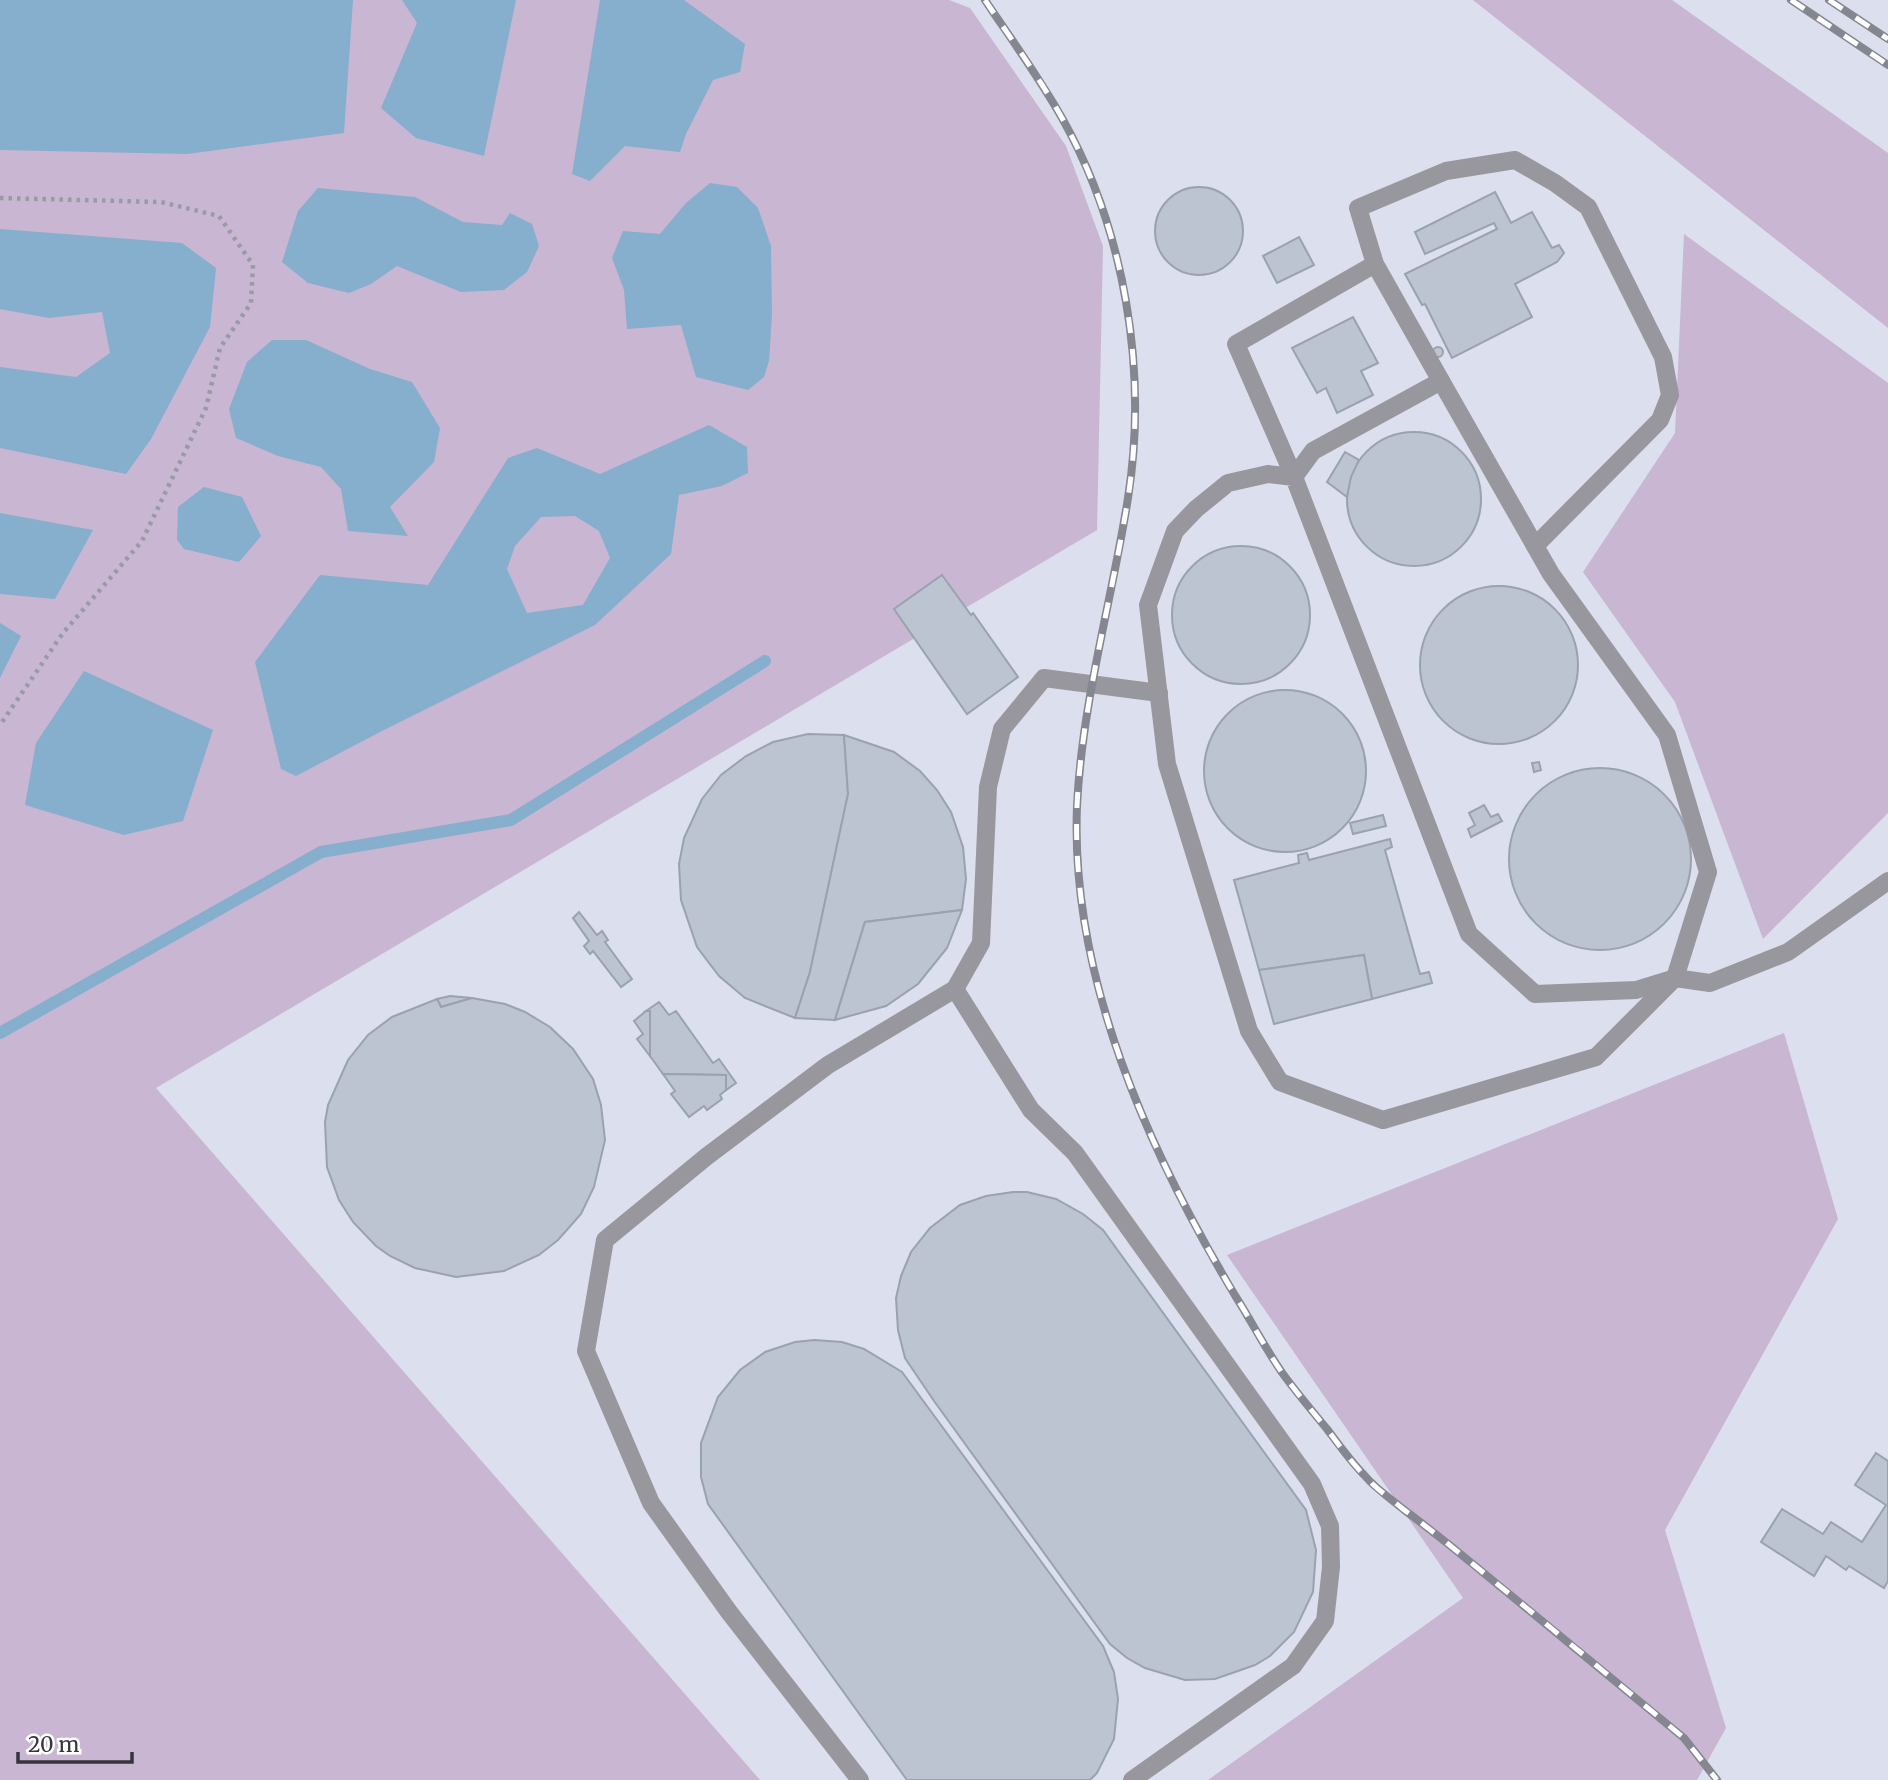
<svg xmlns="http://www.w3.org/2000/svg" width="1888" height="1780" viewBox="0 0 1888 1780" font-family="Merriweather,serif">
<rect width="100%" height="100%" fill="#dcdfed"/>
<g fill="#c8b6d2">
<path d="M0,0H949L970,8L1066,146L1103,246L1097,530L156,1088L760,1780H0Z"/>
<path d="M1473,0H1672L1888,153V328Z"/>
<path d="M1684,234L1888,383V813L1763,939L1675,702L1583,572L1675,433Z"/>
<path d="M1784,1033L1838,1219L1665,1530L1726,1728L1697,1780H1208L1463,1598L1227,1255Z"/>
</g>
<g fill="#86aecd" fill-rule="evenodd">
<path d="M0,0H353L344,133L187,154L0,150Z"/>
<path d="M402,0H516L484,156L416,138L381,108L417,23Z"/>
<path d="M600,0H684L745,44L740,72L713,80L686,134L680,152L625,146L590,181L572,174Z"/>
<path d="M710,183L737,187L758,208L771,246L772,315L769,361L764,377L748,390L696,377L681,325L627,329L624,290L612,258L623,231L660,234L686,203Z"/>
<path d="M318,188L415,197L463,222L502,225L510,213L532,224L539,246L527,272L504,290L461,292L397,266L371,284L349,293L308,283L282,262L298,211Z"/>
<path d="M0,229L182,243L216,268L210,327L151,439L126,474L0,448V367L76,377L110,353L102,312L49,318L0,309Z"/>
<path d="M272,340H306L370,369L412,382L440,428L434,462L390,507L408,536L348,531L341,489L321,467L278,456L236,438L229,409L247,362Z"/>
<path d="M709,425L747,447L748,473L722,486L679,495L671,554L595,625L380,732L296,776L281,769L255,662L320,575L428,585L508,458L537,448L600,474ZM575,516L599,531L610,558L583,605L527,613L507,569L515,546L541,517Z"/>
<path d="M204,487L242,497L261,536L239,562L184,549L177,540L178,507Z"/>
<path d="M0,513L93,530L55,599L0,594Z"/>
<path d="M0,623L21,636L0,678Z"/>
<path d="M84,671L213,730L183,821L124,835L25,805L36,743Z"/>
</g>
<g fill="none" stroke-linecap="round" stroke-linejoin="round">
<path stroke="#86aecd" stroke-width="12" d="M0,1033L321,852L511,820L765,661"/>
</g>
<g fill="#bcc4d1" stroke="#9aa2af" stroke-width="2">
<circle cx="1199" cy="231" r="44"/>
<path d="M1495,192L1511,223L1532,212L1552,248L1559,245L1564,253L1557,262L1515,284L1532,317L1452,358L1425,304L1422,305L1405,274L1497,229L1494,223L1425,254L1415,232Z"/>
<path d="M1299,237L1314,265L1277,283L1263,256Z"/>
<path d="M1353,317L1378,363L1361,371L1373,395L1337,413L1326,388L1317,393L1292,348Z"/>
<circle cx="1438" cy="352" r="5"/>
<circle cx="1414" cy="499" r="67"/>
<path d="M1345,452L1359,460L1351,477L1347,497L1327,482Z"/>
<circle cx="1241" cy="615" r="69"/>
<path d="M942,575L971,615L973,613L1018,677L967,714L894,609Z"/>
<circle cx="1499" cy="665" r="79"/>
<circle cx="1285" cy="771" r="81"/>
<path d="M808,734L844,735L848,794L810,972L795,1018L745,998L719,976L697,947L681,900L679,864L684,838L702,799L721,775L746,756L773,742Z"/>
<path d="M844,735L894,752L920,771L937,790L951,812L963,847L966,879L962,910L865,922L835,1020L795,1018L810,972L848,794Z"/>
<path d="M1539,762L1541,770L1534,772L1532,763Z"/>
<circle cx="1600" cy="859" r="91"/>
<path d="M1484,805L1491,817L1498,814L1502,821L1471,837L1468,829L1475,825L1469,813Z"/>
<path d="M1383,815L1386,826L1353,834L1350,823Z"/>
<path d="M1390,839L1392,847L1385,850L1420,974L1429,972L1432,983L1372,999L1364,955L1259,970L1234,880L1299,863L1298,855L1307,853L1309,860Z"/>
<path d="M962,910L947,948L918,984L886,1006L835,1020L865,922Z"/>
<path d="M579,912L597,935L602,931L608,940L605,942L632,979L621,987L593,951L590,954L584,946L589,941L573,918Z"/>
<path d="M1364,955L1372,999L1274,1024L1259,970Z"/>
<path d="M450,996L472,998L441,1007L437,999Z"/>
<path d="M472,998L505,1004L525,1012L550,1027L573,1049L593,1079L601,1105L605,1140L594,1187L581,1214L558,1240L539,1255L504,1271L456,1277L415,1268L390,1256L376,1246L353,1222L339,1200L327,1167L325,1122L328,1105L348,1060L368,1035L392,1017L437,999L441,1007Z"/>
<path d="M659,1002L669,1015L676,1011L713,1063L719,1059L736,1083L726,1090V1075L663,1074L650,1056V1011H646Z"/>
<path d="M646,1011H650V1056L637,1039L643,1034L634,1021Z"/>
<path d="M663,1074L726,1075V1090L720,1095L722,1099L707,1110L704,1106L689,1117L671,1094L675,1091Z"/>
<path d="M1013,1192H1027L1056,1199L1083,1214L1103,1230L1306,1510L1316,1550L1313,1592L1294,1632L1270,1656L1255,1665L1215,1679L1185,1680L1145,1668L1127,1658L1110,1644L934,1401L905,1358L898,1330L896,1298L901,1276L911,1252L930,1228L960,1205L986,1196Z"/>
<path d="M814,1340L842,1342L864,1349L902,1372L1103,1646L1114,1672L1118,1699L1114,1739L1097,1773L1090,1780H907L708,1504L701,1477V1443L718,1397L740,1370L765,1352L795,1342Z"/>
<path d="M1876,1453L1888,1461V1581L1884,1588L1849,1566L1846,1570L1826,1556L1814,1576L1761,1542L1782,1509L1823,1534L1831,1522L1862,1542L1886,1505L1855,1485Z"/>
</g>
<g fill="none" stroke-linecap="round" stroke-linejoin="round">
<path stroke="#989aa5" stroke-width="4.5" stroke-dasharray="3.5 5" stroke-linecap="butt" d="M0,198L161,202L219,216L253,265L251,303L220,348L206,408L142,541L63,633L0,725"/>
<g stroke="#98979d" stroke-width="18">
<path d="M1375,264L1236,344L1294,477L1313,451L1441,381L1375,264L1358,208L1446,171L1515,160L1555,183L1588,207L1663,357L1670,395L1660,420L1535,546"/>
<path d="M1441,381L1551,574L1667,735L1708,872L1675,978L1710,983L1788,952L1888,881"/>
<path d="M1268,474L1294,477L1469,934L1535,994L1636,990L1675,978L1596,1057L1383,1120L1280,1082L1249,1031L1167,764L1148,605L1175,531L1196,509L1228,483Z"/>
<path d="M955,989L1031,1110L1075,1153L1312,1484L1330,1526L1331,1567L1325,1621L1293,1666L1132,1780"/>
<path d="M860,1780L729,1612L651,1503L586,1351L605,1240L706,1157L828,1065L955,989L981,943L988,787L1002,729L1044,678L1159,693"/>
</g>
<defs>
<g id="rail">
<path d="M985,0C1011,39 1039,77 1062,118C1125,230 1148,371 1128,498C1112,600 1082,702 1077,806C1070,978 1149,1152 1236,1297C1252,1322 1266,1350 1283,1374C1297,1393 1312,1411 1327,1429C1339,1445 1351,1462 1365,1476C1376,1489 1390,1498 1403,1509C1427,1527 1451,1546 1474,1565C1544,1622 1614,1680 1684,1738L1717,1780"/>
<path d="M1791,0L1888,65"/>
<path d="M1829,0L1888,39"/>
</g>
</defs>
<use href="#rail" stroke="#848690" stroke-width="8"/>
<use href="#rail" stroke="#fff" stroke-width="5" stroke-dasharray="16" stroke-linecap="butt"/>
</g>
<path d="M18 1752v10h114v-10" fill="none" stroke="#34353a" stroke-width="3.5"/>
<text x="28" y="1752" font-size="21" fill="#34353a" stroke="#ffffff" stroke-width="5" paint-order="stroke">20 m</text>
</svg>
